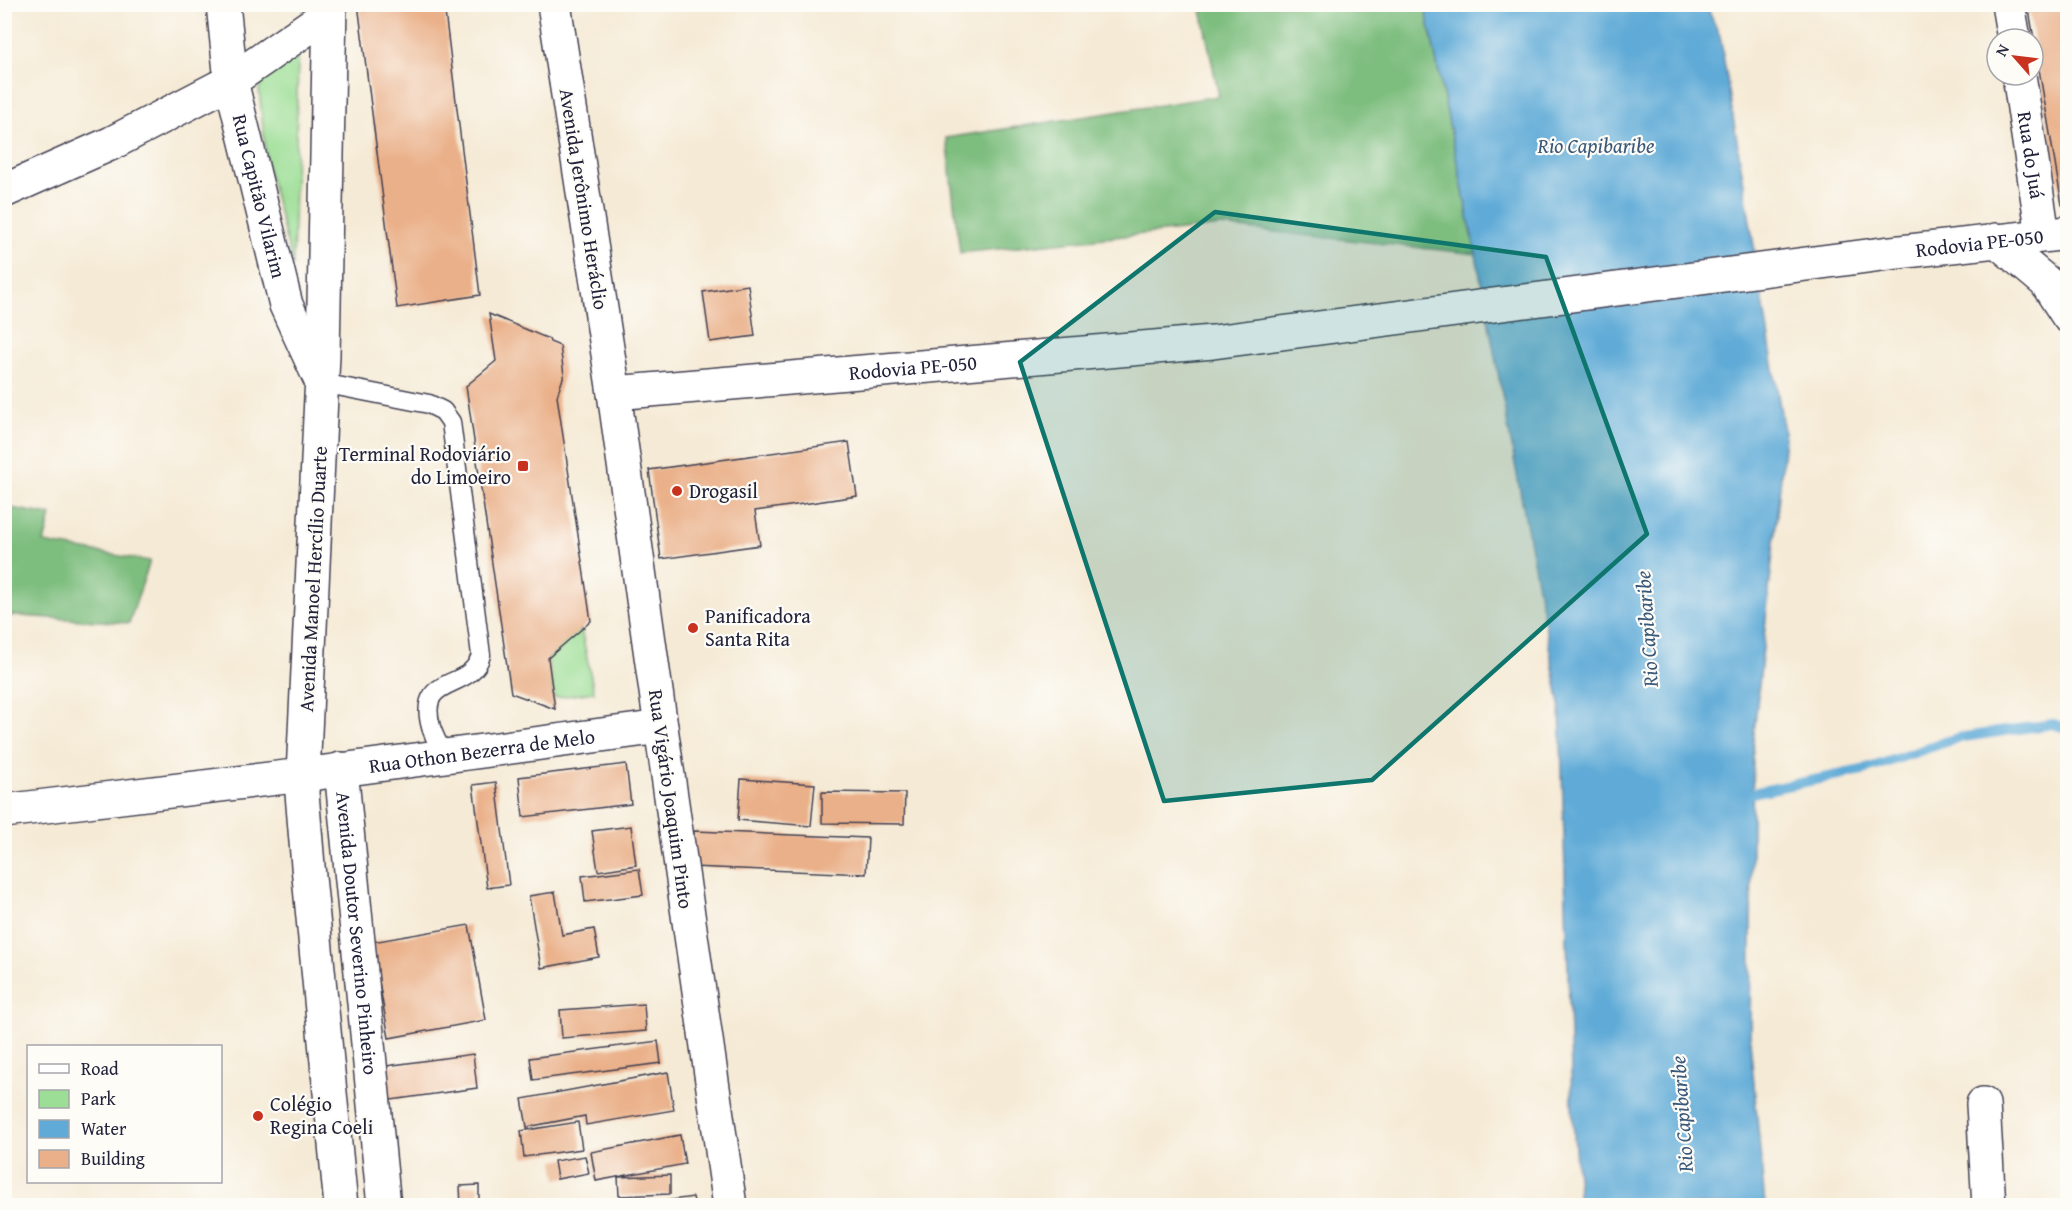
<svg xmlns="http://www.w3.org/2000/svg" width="2072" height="1210" viewBox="0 0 2072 1210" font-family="'Gentium Book Plus',serif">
<rect width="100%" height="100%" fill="#fdfcf7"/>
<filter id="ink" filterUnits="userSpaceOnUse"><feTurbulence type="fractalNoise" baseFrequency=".0167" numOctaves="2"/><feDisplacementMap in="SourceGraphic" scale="12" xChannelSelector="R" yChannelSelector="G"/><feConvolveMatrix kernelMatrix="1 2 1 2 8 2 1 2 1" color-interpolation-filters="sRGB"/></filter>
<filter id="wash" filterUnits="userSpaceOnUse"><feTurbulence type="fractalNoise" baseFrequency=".008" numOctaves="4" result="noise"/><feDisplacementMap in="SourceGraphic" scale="24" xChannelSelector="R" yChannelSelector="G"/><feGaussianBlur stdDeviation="1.35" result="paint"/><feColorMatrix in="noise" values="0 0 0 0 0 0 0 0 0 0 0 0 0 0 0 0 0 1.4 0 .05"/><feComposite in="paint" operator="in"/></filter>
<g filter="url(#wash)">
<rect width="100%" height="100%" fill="#f5ead5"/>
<g fill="#9cde95" stroke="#5f8068" stroke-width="1.5">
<path d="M282,58L298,59L293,266L267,166L259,89L267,68Z"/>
<path d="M581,629L594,692L554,698L548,658Z"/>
</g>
<g fill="#7dbd7e" stroke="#50705c" stroke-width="1.5">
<path d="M1200,5H1425L1476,254L1221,226L960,253L946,138L1219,96Z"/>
<path d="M5,507L51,515L44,543L150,561L129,623L5,615Z"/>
</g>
<path fill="#5faad7" stroke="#406689" stroke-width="1.5" d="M1425,5H1706L1720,36L1785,438L1753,743L1750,1040L1765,1205H1579L1572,1106L1560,705L1476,255Z"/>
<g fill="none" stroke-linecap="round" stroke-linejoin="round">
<path stroke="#5faad7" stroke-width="10" d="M1738,796L1867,769L1957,738L2053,724L2068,729"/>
</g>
<g id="blocks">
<g fill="#eab089">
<path d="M358,4H444L480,295L397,308Z"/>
<path d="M2028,4H2068V204L2062,205Z"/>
<path d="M748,285L755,336L710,342L703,292Z"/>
<path d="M489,314L549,339L550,342L560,346L564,375L557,396L591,621L548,658L555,709L511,693L466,386L496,361Z"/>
<path d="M849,442L857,496L755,511L760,545L661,559L649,470Z"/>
<path d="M626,764L631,804L523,817L519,777Z"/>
<path d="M741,779L815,784L811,826L738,820Z"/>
<path d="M496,782L509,885L487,888L473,785Z"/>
<path d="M822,792L905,793L904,824L822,823Z"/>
<path d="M631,826L636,865L598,871L592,831Z"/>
<path d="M694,831L868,838L866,874L692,867Z"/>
<path d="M639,869L643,895L585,902L582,876Z"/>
<path d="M555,892L562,935L594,929L599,957L541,968L529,896Z"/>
<path d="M469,925L486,1020L389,1038L372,942Z"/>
<path d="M644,1004L646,1031L562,1038L560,1010Z"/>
<path d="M658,1041L661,1063L533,1080L530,1058Z"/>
<path d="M473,1054L477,1088L384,1101L379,1067Z"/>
<path d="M668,1072L674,1110L586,1125L585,1116L527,1127L522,1099Z"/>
<path d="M578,1122L582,1149L524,1157L521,1131Z"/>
<path d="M680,1135L685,1164L596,1181L591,1152Z"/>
<path d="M585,1156L589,1173L557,1179L554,1161Z"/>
<path d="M670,1175V1194L619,1196L618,1177Z"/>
<path d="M479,1185V1206H461L460,1186Z"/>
<path d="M693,1197L695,1206H643V1204Z"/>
</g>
</g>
</g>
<g filter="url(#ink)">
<use href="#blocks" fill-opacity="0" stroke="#424052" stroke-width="1.5"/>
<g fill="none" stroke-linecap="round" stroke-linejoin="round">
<defs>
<path id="lane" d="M322,383L429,404L443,411L451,422L481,655C471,693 416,672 431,727C434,737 440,747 444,757"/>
<g id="street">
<path id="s1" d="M223,4L231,81L286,305L322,383"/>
<path d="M2008,4L2014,39"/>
<path id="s2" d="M2019,75L2043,235"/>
<path d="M4,811L303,775"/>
<path d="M1983,1104L1989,1206"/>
</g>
<g id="secondary">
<path d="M4,191L112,143L231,81L329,13"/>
<path d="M1996,240L2046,282L2068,316"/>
<path d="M661,727L730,1206"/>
<path id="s3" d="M341,769L384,1206"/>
<path d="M303,775L302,793L308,866L341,1206"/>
</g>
<g id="primary">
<path id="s4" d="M330,4L323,355L303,775L661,727L614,393L554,4"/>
<path id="s5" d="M614,393L1213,342L1890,253L2068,233"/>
</g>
</defs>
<use href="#lane" stroke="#424052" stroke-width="21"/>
<use href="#street" stroke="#424052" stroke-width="36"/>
<use href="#secondary" stroke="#424052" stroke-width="36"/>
<use href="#primary" stroke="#424052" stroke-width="36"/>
<use href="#lane" stroke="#fff" stroke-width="18"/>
<use href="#street" stroke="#fff" stroke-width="33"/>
<use href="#secondary" stroke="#fff" stroke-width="33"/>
<use href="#primary" stroke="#fff" stroke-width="33"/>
</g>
</g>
<path fill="#0f766e" fill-opacity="0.2" stroke="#0f766e" stroke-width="4.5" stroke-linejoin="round" d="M1215,212L1546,257L1647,534L1372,780L1164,801L1020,362Z"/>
<g fill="#c8321e" stroke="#fdfcf7" stroke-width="2">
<rect x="517" y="460" width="12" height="12" rx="3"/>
<circle cx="677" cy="491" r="6"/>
<circle cx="693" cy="628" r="6"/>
<circle cx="258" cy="1116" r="6"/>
</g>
<g text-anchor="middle" stroke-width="4.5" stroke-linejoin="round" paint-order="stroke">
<g font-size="20" fill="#22223b" stroke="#fdfcf7">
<text dy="7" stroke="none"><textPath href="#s2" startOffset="81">Rua do Juá</textPath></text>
<text dy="7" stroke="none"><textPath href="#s1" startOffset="196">Rua Capitão Vilarim</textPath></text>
<text transform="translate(584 199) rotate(81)" y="7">Avenida Jerônimo Heráclio</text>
<text dy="7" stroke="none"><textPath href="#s5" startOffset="1374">Rodovia PE-050</textPath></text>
<text dy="7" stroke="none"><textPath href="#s5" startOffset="300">Rodovia PE-050</textPath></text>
<text transform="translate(313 579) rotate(-87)" y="7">Avenida Manoel Hercílio Duarte</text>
<text dy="7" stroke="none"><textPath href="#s4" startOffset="952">Rua Othon Bezerra de Melo</textPath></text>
<text transform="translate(671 799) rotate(82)" y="7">Rua Vigário Joaquim Pinto</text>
<text dy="7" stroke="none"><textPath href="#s3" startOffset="165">Avenida Doutor Severino Pinheiro</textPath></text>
</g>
<g font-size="20" fill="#22223b" stroke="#fdfcf7" text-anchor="start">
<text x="511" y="461" text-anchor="end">Terminal Rodoviário<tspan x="511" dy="23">do Limoeiro</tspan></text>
<text x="689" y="498">Drogasil</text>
<text x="705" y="623">Panificadora<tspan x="705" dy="23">Santa Rita</tspan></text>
<text x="270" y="1111">Colégio<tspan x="270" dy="23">Regina Coeli</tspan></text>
</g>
<g font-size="21" font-style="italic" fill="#3a5879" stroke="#fdfcf7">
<text x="1596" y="153">Rio Capibaribe</text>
<text transform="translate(1647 629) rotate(-94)" y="7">Rio Capibaribe</text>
<text transform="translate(1682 1114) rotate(-94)" y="7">Rio Capibaribe</text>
</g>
</g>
<rect width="2072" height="1210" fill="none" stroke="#fdfcf7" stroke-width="24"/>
<rect x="27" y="1045" width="195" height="138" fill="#fdfcf7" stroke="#a5a5ac" stroke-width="1.5"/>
<rect x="39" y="1064" width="30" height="9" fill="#ffffff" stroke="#a5a5ac" stroke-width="1.5"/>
<text x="81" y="1075" font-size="18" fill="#22223b">Road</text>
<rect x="39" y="1090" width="30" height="18" fill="#9cde95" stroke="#a5a5ac" stroke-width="1.5"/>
<text x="81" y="1105" font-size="18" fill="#22223b">Park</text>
<rect x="39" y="1120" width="30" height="18" fill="#5faad7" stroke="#a5a5ac" stroke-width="1.5"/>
<text x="81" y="1135" font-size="18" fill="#22223b">Water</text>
<rect x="39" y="1150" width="30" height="18" fill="#eab089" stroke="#a5a5ac" stroke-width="1.5"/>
<text x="81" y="1165" font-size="18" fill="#22223b">Building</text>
<g transform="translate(2015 57) rotate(298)"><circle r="28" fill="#fdfcf7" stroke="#a5a5ac" stroke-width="1.5"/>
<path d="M0-4.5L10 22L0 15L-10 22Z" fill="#c8321e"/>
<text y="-9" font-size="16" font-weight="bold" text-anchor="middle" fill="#22223b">N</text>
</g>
</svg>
